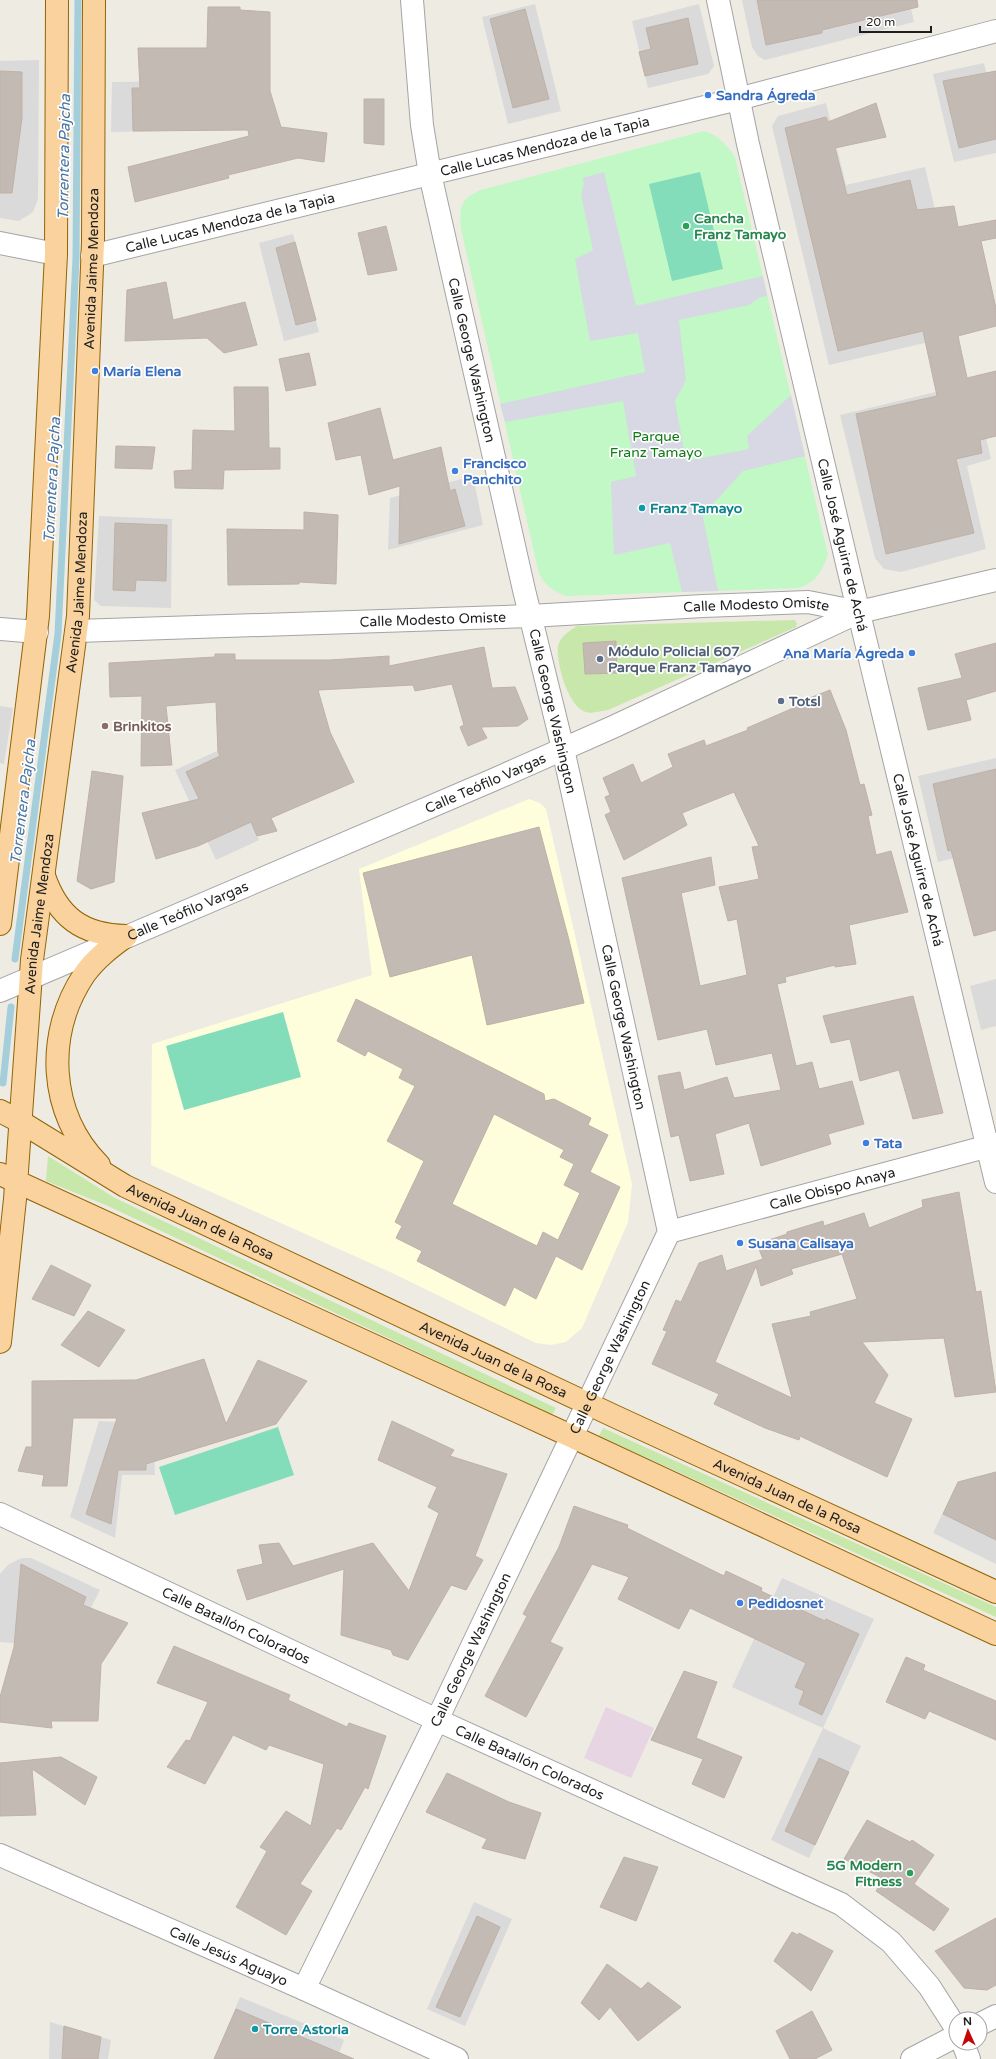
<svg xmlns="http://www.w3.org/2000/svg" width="996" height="2059" viewBox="0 0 996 2059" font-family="'Varela Round',sans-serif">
<rect width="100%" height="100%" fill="#eeebe3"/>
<g fill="#dbdada">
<path d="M742,0H909L914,22L765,60L758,56L752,47Z"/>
<path d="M535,4L561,111L508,124L482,17Z"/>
<path d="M699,4L714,66L708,74L648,88L632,21Z"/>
<path d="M39,60L38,199L33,212L19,221L0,218V61Z"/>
<path d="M984,63L996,114V153L954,162L933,74Z"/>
<path d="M247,80L236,130L111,132L112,82Z"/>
<path d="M826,103L846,185L925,167L964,334L829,365L772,126L778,116Z"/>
<path d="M293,234L319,332L284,341L259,243Z"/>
<path d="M973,383L991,459L967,466L986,549L901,572L884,569L875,558L840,415Z"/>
<path d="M473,476L483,525L388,550L390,498Z"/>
<path d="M99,516L172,519L171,608L101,606L94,600Z"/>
<path d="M0,706L13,708L4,764L0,763Z"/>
<path d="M217,751L259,840L216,860L175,770Z"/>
<path d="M996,758V848L938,862L918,776Z"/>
<path d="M996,979V1026L981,1030L970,986Z"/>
<path d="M99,1421L153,1424L155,1475H122L115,1538L70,1517Z"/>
<path d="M996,1472V1564L933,1533L958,1482Z"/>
<path d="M22,1558H31L100,1590L71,1647L0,1642V1574L9,1564Z"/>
<path d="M782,1578L874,1619L823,1728L861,1746L809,1858L771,1840L823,1728L732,1687Z"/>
<path d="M474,1902L512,1919L465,2026L427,2009Z"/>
<path d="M240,1997L344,2040L337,2059H214Z"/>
<path d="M50,2022L111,2040L108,2059H49Z"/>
</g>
<path fill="#e7d5e4" d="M606,1707L654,1728L631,1778L584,1758Z"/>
<path fill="#fefedd" d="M529,799L540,803L546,809L632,1184L628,1222L582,1328L566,1342L551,1345L536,1343L388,1271L151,1165L152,1044L372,975L359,869Z"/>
<g fill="#c8e7aa">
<path d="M795,620L797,624L796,627L608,710C601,711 592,714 586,712C568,707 556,663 558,646C560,637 569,631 577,626Z"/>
<path d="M48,1156L115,1198L556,1408L552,1415L108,1206L46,1181Z"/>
<path d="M603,1428L996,1607V1617L599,1436Z"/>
</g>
<path fill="#c1f8c5" d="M704,131C719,136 726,144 735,157L828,555C822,571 816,582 799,588L566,596C553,591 546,586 539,574L461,229C459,207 460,199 481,190Z"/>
<g fill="#83dcba">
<path d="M700,172L723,269L672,281L649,184Z"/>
<path d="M283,1012L301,1077L184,1110L166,1046Z"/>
<path d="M278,1427L294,1475L175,1515L159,1467Z"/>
</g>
<path fill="#d8d8e4" d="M604,172L636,306L763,276L767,296L759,298L749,305L679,320L686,380L675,401L686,461L749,449L747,436L791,395L805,456L743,471L713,504L701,507L718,591L682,592L670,543L614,555L611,482L636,476L623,401L505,422L500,404L645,372L638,333L590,341L575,259L593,250L581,195L584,183L582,178Z"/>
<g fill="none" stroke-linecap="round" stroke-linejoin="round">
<g stroke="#a5cedb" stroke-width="7">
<path d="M15,959L58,634L76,258L78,0"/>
<path d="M3,1083L11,1007"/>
</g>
</g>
<g fill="#c3bab3" stroke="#bfb1a6" fill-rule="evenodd">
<path d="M757,0H917L918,7L822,30V33L766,45Z"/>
<path d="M208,7H240V10L270,12V91L281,127L327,133L324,162L298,158L228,175L229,178L135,202L128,167L249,136L248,130L133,131L132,88H140L138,48H207Z"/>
<path d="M525,9L549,99L513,108L490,19Z"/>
<path d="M688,18L698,64L645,76L639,52L651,49L646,28Z"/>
<path d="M0,71L22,72V118L12,193H0Z"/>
<path d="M996,71V139L959,148L943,81Z"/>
<path d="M364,99H384V145L364,143Z"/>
<path d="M876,103L886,137L835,148L847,195L910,180L917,210L954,206L958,227L996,220V238L981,241L996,308V326L958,336L967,378L996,371V436L980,440L982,453L956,459L974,533L886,554L856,414L937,396L923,331L838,351L785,128L826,117L828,122Z"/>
<path d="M386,226L397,270L368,275L358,233Z"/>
<path d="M295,242L316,320L296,325L276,248Z"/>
<path d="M166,282L173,320L245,302L257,345L224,353L207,338L125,341L127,290Z"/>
<path d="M309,353L316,385L286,391L279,359Z"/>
<path d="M234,387H268L269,448H280V469L224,470L223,489L175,488L174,471L192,470L193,430L235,431Z"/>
<path d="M380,408L393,460L441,447L450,491L455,489L465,526L399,544L400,486L369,495L361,455L336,460L328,423Z"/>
<path d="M116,446L155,447L152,469L115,468Z"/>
<path d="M304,512L338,515L336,584L299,582V584L228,585L227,529L304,530Z"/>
<path d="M115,523L167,525L166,581L136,580L135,591L113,590Z"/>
<path d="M616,641L617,673L585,674L583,643Z"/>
<path d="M996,643V691L966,700L971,720L928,730L918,688L962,678L955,654Z"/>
<path d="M484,647L492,688L515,687L528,719L518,726L481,727L487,738L468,746L460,727L464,725L452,684L415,691L413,685L318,690L330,732L354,782L271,818L277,831L257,836L251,822L198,846L156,859L142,813L199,799L186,772L220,756L218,752L216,702L166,706L172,765L141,766L142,696L110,697L109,663L215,657V654H235V660H330L389,656V666Z"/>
<path d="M830,690L846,730L860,785L864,784L872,815L868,816L876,855L891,851L908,912L849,925L856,964L835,967V965L785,977L786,982L777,984L796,1066L812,1062L819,1089L852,1081L864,1124L828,1134L831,1144L761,1166L749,1123L715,1134L724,1174L690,1181L679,1135L671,1137L658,1076L680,1072L684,1090L727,1077L734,1098L781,1090L772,1053L716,1065L707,1029L658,1040L622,878L711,857L715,885L681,893L700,986L747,975L737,919L728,921L719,887L759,879L752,847L759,846L734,792L682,813L687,825L624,860L605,815L611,812L605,797L610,795L603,778L633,764L641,783L673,767L668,754L704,740L706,746L748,730L747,728L798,706L797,703Z"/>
<path d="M996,769V930L974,936L951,850L948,851L933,784Z"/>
<path d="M92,771L123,776L114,882L91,889L77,881Z"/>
<path d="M539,827L569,940L584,1003L487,1025L472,955L390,977L363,873Z"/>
<path d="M913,996L943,1113L913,1119L899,1070L860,1081L850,1039L831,1043L823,1016Z"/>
<path d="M356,999L544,1094L545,1101L554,1099L591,1118L588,1125L608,1135L590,1172L620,1187L582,1270L556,1256L536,1299L514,1287L505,1306L417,1261L422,1251L396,1238L402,1226L395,1222L424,1161L387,1141L415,1086L399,1078L403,1069L368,1051L365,1056L337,1041ZM494,1114L564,1150L560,1157L574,1164L564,1185L580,1193L558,1240L543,1232L537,1246L452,1204Z"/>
<path d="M959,1192L976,1292L981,1291L996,1392L955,1397L944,1338L862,1342L888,1375L874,1403L912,1419L887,1477L800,1436L799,1440L765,1428L714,1404L719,1394L652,1364L667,1331L663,1330L676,1300L681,1302L699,1263L722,1255L726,1271L763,1259L757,1244L787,1234V1232L823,1221L824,1226L864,1213L869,1228L923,1207L922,1200ZM842,1254L857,1299L810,1312L811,1316L772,1324L792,1398L715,1362L756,1266L761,1286L793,1274L791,1269Z"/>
<path d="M51,1265L91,1285L74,1316L32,1299Z"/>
<path d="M88,1311L125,1330L99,1367L61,1345Z"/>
<path d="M204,1359L226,1424L258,1360L307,1381L276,1424L146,1464V1470H118L111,1524L86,1514L117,1418H73L67,1486H42L44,1475L18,1471L26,1447H32V1381L136,1380Z"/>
<path d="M392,1421L454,1450L450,1456L507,1474L475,1556L483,1560L466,1590L451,1585L408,1660L393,1655L391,1650L341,1635L344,1569L247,1600L237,1570L263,1564L259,1545L279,1543L293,1566L373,1543L409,1591L439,1513L428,1507L437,1487L378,1460Z"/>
<path d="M996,1472V1540L943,1514L958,1482Z"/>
<path d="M574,1506L628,1525L627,1528L724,1576L726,1571L762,1588L761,1591L825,1621L826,1619L859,1634L822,1715L799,1704L804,1691L795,1687L806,1663L690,1608L679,1629L618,1599L629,1577L592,1564L550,1642L563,1648L526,1717L485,1696L527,1616L523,1614L559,1547Z"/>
<path d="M21,1564L86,1597L83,1605L128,1623L101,1664L98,1721H51L52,1728L0,1722V1697L14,1647Z"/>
<path d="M174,1646L290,1695L288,1700L347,1727L349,1723L386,1736L368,1789L365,1787L341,1830L337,1828L300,1884L312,1891L286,1935L236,1907L267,1851L260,1847L286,1811L311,1826L324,1764L269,1745L266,1750L233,1735L205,1784L167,1767L186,1740L190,1741L208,1702L157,1683Z"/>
<path d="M906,1657L925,1665L923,1670L996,1701V1740L929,1711L925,1719L886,1702Z"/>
<path d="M684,1671L717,1682L696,1738L742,1757L724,1798L692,1784L703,1759L651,1740Z"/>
<path d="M61,1757L97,1777L85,1805L32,1769L36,1815L0,1816V1763Z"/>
<path d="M819,1758L849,1772L815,1845L785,1831Z"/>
<path d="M447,1773L509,1802L541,1813L525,1859L482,1848L487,1839L426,1812Z"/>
<path d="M867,1820L910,1842L912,1840L934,1855L914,1884L949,1909L934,1931L876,1891L884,1879L844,1859Z"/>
<path d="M624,1857L658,1867L636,1921L600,1907Z"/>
<path d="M477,1916L500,1927L460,2017L436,2007Z"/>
<path d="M996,1918V1985L987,1990L964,1988L935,1951Z"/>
<path d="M792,1932L798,1935L799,1933L833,1951L811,1991L774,1961Z"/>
<path d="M607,1964L641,1989L648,1982L681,2007L638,2041L610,2007L599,2020L581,2003Z"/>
<path d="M236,2009L354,2059H214Z"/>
<path d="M812,2011L832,2050L815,2059H790L776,2031Z"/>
<path d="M64,2026L101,2037L98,2059H62Z"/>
</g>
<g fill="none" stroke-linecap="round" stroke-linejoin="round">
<defs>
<g id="minor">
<path id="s1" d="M718,0L748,144L850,576L996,1182"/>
<path d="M0,243L56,254"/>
<path id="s2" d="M92,256L738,99L996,31"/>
<path d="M0,629L37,632"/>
<path id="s3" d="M77,631L530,616L703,606L808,602L859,612"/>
<path id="s4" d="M0,991L493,780L613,727L859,612L996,580"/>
<path id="s5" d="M669,1232L996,1144"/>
<path id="s6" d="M0,1514L437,1720L841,1904L891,1942L929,1986L956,2028"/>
<path id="s7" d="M0,1855L304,1989L457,2059"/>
<path id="s8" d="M304,1989L437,1720L669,1232L563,749L524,590L430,174L422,125L412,0"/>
<path d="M980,2024L996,2016"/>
<path d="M963,2043L969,2059"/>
<path d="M912,2059L956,2036"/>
</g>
<g id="major">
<path d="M44,876C58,917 82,935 126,936"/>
<path d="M0,924L38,616L56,254L57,0"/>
<path id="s9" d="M0,1111L21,1122L125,1186L614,1416L996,1592"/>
<path d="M99,1165C48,1113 45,1034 84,975C95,959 111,947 126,936"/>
<path d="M0,1174L573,1437L996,1634"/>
<path id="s10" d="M0,1342L15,1199L32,960L78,616L93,242L94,0"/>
</g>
</defs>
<use href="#minor" stroke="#a4a4a4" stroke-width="24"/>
<use href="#major" stroke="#936404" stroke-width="24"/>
<use href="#minor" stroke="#fff" stroke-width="22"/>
<use href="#major" stroke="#f9d29d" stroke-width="22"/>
</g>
<g fill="#3f7fe0" stroke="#fff" stroke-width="1.5">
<circle cx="708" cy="95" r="4"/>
<circle cx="95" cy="371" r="4"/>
<circle cx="455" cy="471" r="4"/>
<circle cx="912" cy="653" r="4"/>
<circle cx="866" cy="1143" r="4"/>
<circle cx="740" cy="1243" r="4"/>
<circle cx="740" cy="1603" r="4"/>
</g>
<g fill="#2e9e5b" stroke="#fff" stroke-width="1.5">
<circle cx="686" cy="226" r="4"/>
<circle cx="910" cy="1873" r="4"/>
</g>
<g fill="#0f9aa8" stroke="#fff" stroke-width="1.5">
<circle cx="642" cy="508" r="4"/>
<circle cx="255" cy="2029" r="4"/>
</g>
<g fill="#5c6f8a" stroke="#fff" stroke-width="1.5">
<circle cx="600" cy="659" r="4"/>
<circle cx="781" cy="701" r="4"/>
</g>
<circle fill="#8d6e63" stroke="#fff" stroke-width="1.5" cx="105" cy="726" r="4"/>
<g text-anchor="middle" stroke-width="3.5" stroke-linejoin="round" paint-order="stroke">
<g font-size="14" font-weight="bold" fill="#366cbe" stroke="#fff" text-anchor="start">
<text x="716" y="100">Sandra Ágreda</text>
<text x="103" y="376">María Elena</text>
<text x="463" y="468">Francisco<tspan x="463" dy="16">Panchito</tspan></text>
<text x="904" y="658" text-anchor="end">Ana María Ágreda</text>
<text x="874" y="1148">Tata</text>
<text x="748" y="1248">Susana Calisaya</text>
<text x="748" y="1608">Pedidosnet</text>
</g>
<g font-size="14" fill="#1d1d1d" stroke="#fff">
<text dy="5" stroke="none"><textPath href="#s2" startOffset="466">Calle Lucas Mendoza de la Tapia</textPath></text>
<text dy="5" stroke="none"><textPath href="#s2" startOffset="142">Calle Lucas Mendoza de la Tapia</textPath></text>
<text dy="5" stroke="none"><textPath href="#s10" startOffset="1078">Avenida Jaime Mendoza</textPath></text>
<text transform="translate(472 360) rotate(77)" y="5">Calle George Washington</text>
<text dy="5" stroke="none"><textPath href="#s1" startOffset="559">Calle José Aguirre de Achá</textPath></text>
<text dy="5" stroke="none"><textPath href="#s10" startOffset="754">Avenida Jaime Mendoza</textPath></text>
<text dy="5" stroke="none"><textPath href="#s3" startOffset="680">Calle Modesto Omiste</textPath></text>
<text dy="5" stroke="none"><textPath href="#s3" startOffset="356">Calle Modesto Omiste</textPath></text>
<text transform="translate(553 711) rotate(77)" y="5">Calle George Washington</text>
<text dy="5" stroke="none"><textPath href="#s4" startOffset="528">Calle Teófilo Vargas</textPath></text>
<text dy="5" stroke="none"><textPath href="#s1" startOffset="883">Calle José Aguirre de Achá</textPath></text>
<text dy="5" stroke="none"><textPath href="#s4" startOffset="204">Calle Teófilo Vargas</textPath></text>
<text dy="5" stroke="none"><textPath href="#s10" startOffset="430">Avenida Jaime Mendoza</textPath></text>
<text transform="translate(624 1027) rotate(78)" y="5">Calle George Washington</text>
<text dy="5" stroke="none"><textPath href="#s5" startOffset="169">Calle Obispo Anaya</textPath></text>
<text dy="5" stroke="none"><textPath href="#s9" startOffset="229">Avenida Juan de la Rosa</textPath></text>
<text dy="5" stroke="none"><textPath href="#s8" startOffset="702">Calle George Washington</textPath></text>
<text dy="5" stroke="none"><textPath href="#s9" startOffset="553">Avenida Juan de la Rosa</textPath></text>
<text dy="5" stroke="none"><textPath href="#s9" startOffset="877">Avenida Juan de la Rosa</textPath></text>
<text dy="5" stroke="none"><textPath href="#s6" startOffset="261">Calle Batallón Colorados</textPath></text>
<text dy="5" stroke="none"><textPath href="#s8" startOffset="378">Calle George Washington</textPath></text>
<text dy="5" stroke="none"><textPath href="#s6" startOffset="585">Calle Batallón Colorados</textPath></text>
<text dy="5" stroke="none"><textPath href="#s7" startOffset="250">Calle Jesús Aguayo</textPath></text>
</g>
<g font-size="14" font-weight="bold" fill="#27864d" stroke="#fff" text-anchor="start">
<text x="694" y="223">Cancha<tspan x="694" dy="16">Franz Tamayo</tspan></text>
<text x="902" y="1870" text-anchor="end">5G Modern<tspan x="902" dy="16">Fitness</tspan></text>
</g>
<g font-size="14" fill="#0e7917" stroke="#fff">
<text x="656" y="441">Parque<tspan x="656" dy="16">Franz Tamayo</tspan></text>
</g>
<g font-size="14" font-weight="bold" fill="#0d838f" stroke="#fff" text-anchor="start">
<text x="650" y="513">Franz Tamayo</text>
<text x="263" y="2034">Torre Astoria</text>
</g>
<g font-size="14" font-weight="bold" fill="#4e5e75" stroke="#fff" text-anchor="start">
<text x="608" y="656">Módulo Policial 607<tspan x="608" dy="16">Parque Franz Tamayo</tspan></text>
<text x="789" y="706">Totsl</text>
</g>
<g font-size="14" font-weight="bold" fill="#785e54" stroke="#fff" text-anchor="start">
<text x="113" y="731">Brinkitos</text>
</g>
<g font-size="15" font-style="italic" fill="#4976a2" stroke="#fff">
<text transform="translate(64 157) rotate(-89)" y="5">Torrentera Pajcha</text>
<text transform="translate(52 480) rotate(-87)" y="5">Torrentera Pajcha</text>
<text transform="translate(23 802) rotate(-83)" y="5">Torrentera Pajcha</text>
</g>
</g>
<g transform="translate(968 2031) rotate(357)"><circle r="19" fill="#ffffff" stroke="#a5a5a5"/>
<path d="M0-3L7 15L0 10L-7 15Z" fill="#c60605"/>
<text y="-6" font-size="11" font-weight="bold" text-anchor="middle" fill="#1d1d1d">N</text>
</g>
<path d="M860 26v6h71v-6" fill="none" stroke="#1d1d1d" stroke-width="2"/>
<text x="866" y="26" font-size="12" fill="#1d1d1d" stroke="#ffffff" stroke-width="3" paint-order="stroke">20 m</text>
</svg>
